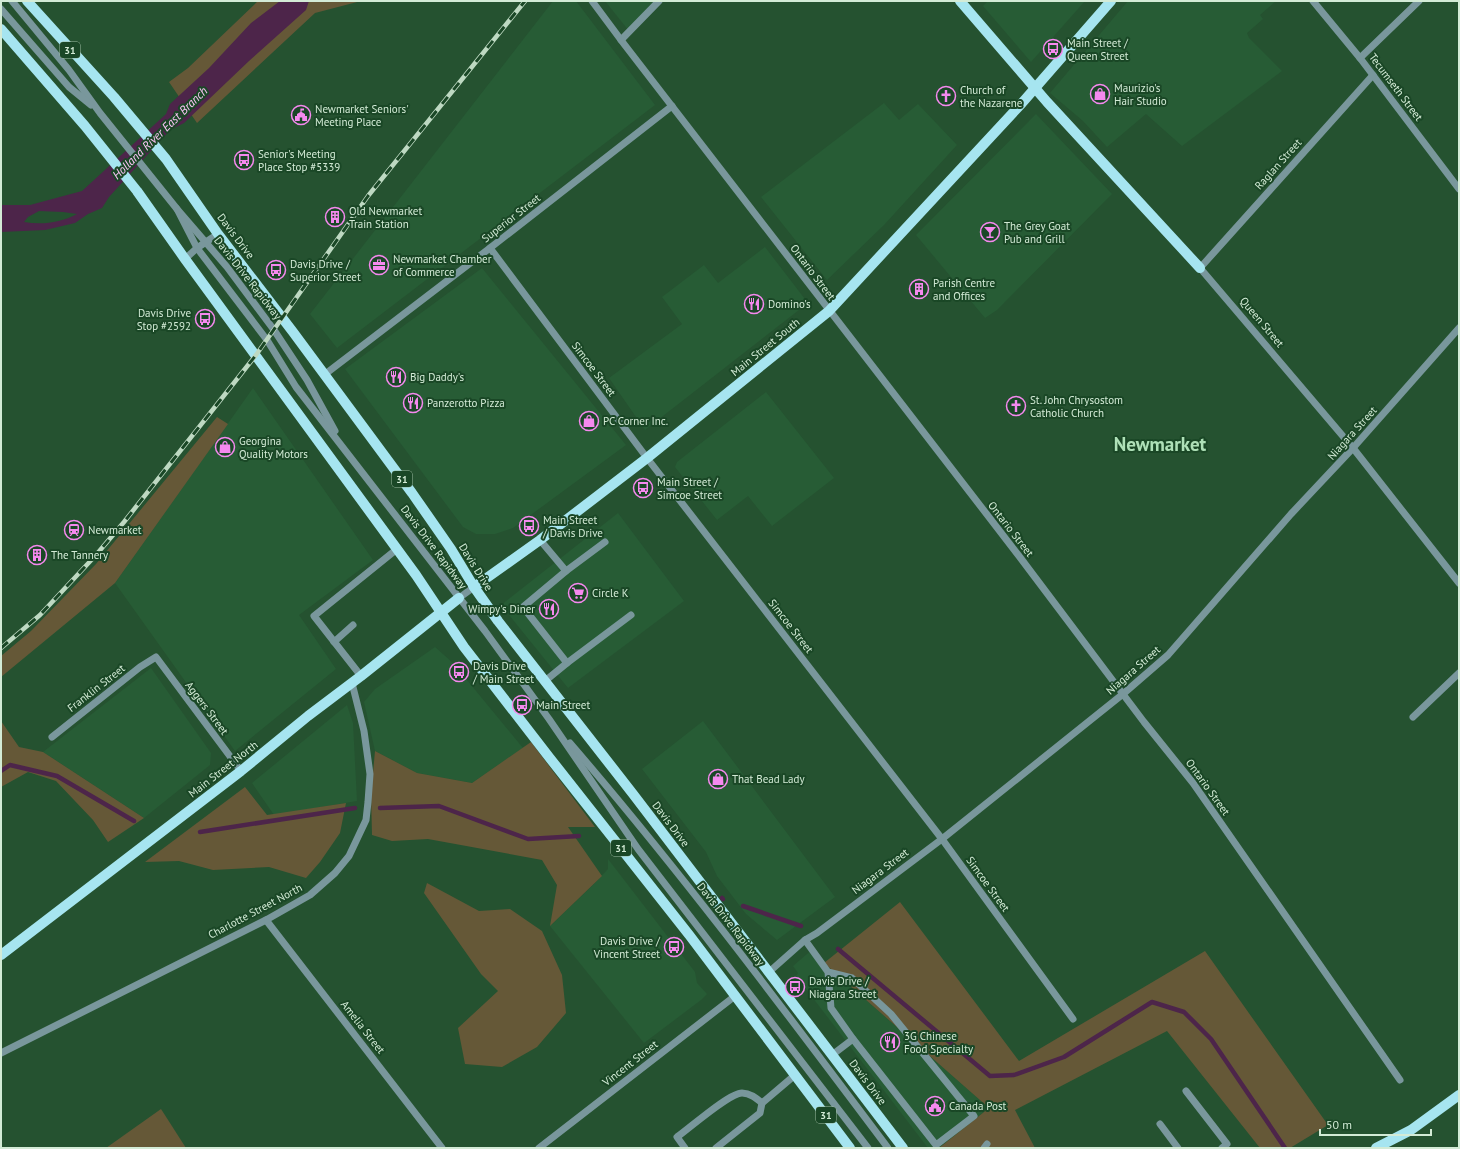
<svg xmlns="http://www.w3.org/2000/svg" width="1460" height="1149" viewBox="0 0 1460 1149" font-family="'PT Sans',sans-serif">
<rect width="100%" height="100%" fill="#255230"/>
<g fill="#275c35">
<path d="M553,1H576L655,105L337,348L310,314Z"/>
<path d="M605,1H660L629,31Z"/>
<path d="M988,1H1085L1031,62L983,6Z"/>
<path d="M1128,1H1276L1260,15L1263,19L1247,33L1249,38L1282,71L1182,146L1146,114L1107,147L1083,121L1050,93Z"/>
<path d="M884,103L899,120L918,104L957,145L884,225L827,280L761,197Z"/>
<path d="M1036,114L1112,194L997,310L985,318L916,235Z"/>
<path d="M765,247L808,303L645,430L609,378L682,324L662,297L704,265L718,283Z"/>
<path d="M482,268L626,445L513,528L495,534H476L463,527L345,369Z"/>
<path d="M253,388L373,560L299,615L336,669L235,751L115,583Z"/>
<path d="M766,392L834,478L772,526L748,496L717,520L675,467L677,462Z"/>
<path d="M618,513L684,601L568,688L501,605Z"/>
<path d="M435,647L453,663L523,748L472,783L417,773L375,751L364,702L375,689Z"/>
<path d="M151,668L211,753L210,765L144,818L43,752Z"/>
<path d="M347,705L353,723L357,801L274,815L252,783Z"/>
<path d="M703,721L835,897L777,940L746,914L717,876L706,852L642,769Z"/>
<path d="M608,859L695,972L697,983L707,994L701,1000L644,1043L550,926L593,885L608,869Z"/>
<path d="M814,948L824,963L989,1108L939,1148H928L796,976L798,973L793,966Z"/>
</g>
<g fill="#655837">
<path d="M258,1H361L315,13L197,123L169,82L188,68Z"/>
<path d="M217,417L228,424L115,583L1,677V656L31,631L96,564Z"/>
<path d="M1,721L19,747L43,752L144,818L108,842L93,820L56,781L28,772L1,787Z"/>
<path d="M531,742L595,827H568L602,876L550,926L557,885L542,860L428,839L392,841L372,835L371,795L375,751L417,773L472,783Z"/>
<path d="M245,787L267,815L346,803L340,833L320,862L306,878L269,867L213,870L179,861L145,862Z"/>
<path d="M427,883L479,911L510,909L542,931L562,975L566,1013L537,1047L502,1067L465,1064L458,1028L498,991L481,974L424,893Z"/>
<path d="M900,902L1019,1061L1205,951L1328,1125L1290,1148H1260L1167,1031L1015,1110L1035,1148H939L989,1108L824,963Z"/>
<path d="M161,1109L186,1148H106Z"/>
</g>
<path fill="#4d254a" fill-rule="evenodd" d="M280,1H309L306,10L249,61L184,123L170,130L109,197L102,208L88,214L75,223L45,230L1,232V205H30L82,191L166,114L170,104L209,68L251,23ZM39,211L63,212L77,214C60,223 42,225 24,222L28,217Z"/>
<g fill="none" stroke-linecap="round" stroke-linejoin="round">
<g stroke="#4d254a" stroke-width="4.5">
<path d="M1,771L10,765L57,776L134,821"/>
<path d="M380,808L439,806L528,839L579,836"/>
<path d="M200,832L355,808"/>
<path d="M722,898L723,899"/>
<path d="M743,906L801,926"/>
<path d="M838,949L990,1076L1014,1075L1064,1057L1152,1002L1184,1012L1211,1039L1285,1148"/>
</g>
<g stroke="#79979c" stroke-width="7">
<path d="M12,1L69,70L100,113L177,209L227,267L274,330L307,380L335,431"/>
<path d="M592,1L624,44L1019,556L1144,722L1193,783L1400,1080"/>
<path d="M1313,1L1360,58L1459,189"/>
<path d="M1,9L69,87L91,105"/>
<path d="M621,40L659,1"/>
<path d="M1360,58L1419,1"/>
<path d="M1373,75L1200,268L1353,448L1459,583"/>
<path d="M177,209L197,248L267,340L296,387L485,631L549,719L638,849L868,1148"/>
<path d="M490,248L647,458L942,839L1073,1019"/>
<path d="M185,259L197,248L218,234"/>
<path d="M324,375L490,248L672,106"/>
<path d="M540,540L566,571L523,607L567,663L545,681"/>
<path d="M566,571L605,542"/>
<path d="M459,598L474,587"/>
<path d="M334,642L353,625"/>
<path d="M567,663L631,615"/>
<path d="M361,676L314,616L397,549"/>
<path d="M1413,717L1459,673"/>
<path d="M52,737L140,667L156,657L241,771"/>
<path d="M570,743C682,873 785,1011 888,1148"/>
<path d="M266,920L442,1148"/>
<path d="M805,940L828,972L831,1008L853,1039L936,1145L974,1116L891,1014L852,978L828,972"/>
<path d="M769,972L805,940L817,933L942,839L1123,694L1168,655L1291,514L1353,448L1459,328"/>
<path d="M1,1053L266,920L310,895L335,873L349,856L366,820L368,802L370,774L364,731L352,683"/>
<path d="M832,1055L853,1039"/>
<path d="M1186,1091L1227,1144L1222,1148"/>
<path d="M1160,1124L1178,1148"/>
<path d="M539,1148L735,996"/>
<path d="M685,1148L677,1137C690,1128 729,1093 742,1093C750,1093 756,1098 762,1103"/>
<path d="M716,1148L760,1113L762,1103L795,1075"/>
<path d="M984,1148L987,1144"/>
</g>
<g stroke="#a6e5f0" stroke-width="10">
<path d="M27,1L114,97L166,159L218,234L293,332L412,493L451,549L474,587L498,621L633,794L903,1148"/>
<path d="M960,1L1047,102L1200,268"/>
<path d="M1,29L85,126L137,191L185,259L416,575L464,647L549,757L690,936L850,1148"/>
<path d="M474,587L540,540L647,458L829,311L1022,103L1111,1"/>
<path d="M1,955L241,771L308,716L361,676L459,598"/>
<path d="M1376,1148L1411,1130L1459,1095"/>
</g>
<defs>
<path id="rail" d="M1,648L40,615L96,555L124,522L256,355L368,196L525,1"/>
</defs>
<use href="#rail" stroke="#bed9c2" stroke-width="4.5"/>
<use href="#rail" stroke="#1a4726" stroke-width="3" stroke-dasharray="9" stroke-linecap="butt"/>
</g>
<defs>
<symbol id="bus-ring" viewBox="-11 -11 22 22"><circle r="9.5" fill="#1a4726" stroke="#f589ee" stroke-width="1.5"/><path d="M-5-6H5V4H4V6H2V4H-2V6H-4V4H-5ZM-3.5-4V0h7V-4ZM-3.5 1.2v1.5H-2V1.2ZM2 1.2v1.5H3.5V1.2Z" fill="#f589ee"/></symbol>
<symbol id="shop-ring" viewBox="-11 -11 22 22"><circle r="9.5" fill="#1a4726" stroke="#f589ee" stroke-width="1.5"/><path d="M-5-2.5h2.3a2.7 3.5 0 0 1 5.4 0H5L5.5 6h-11ZM-1.5-2.5h3a1.5 2.3 0 0 0-3 0Z" fill="#f589ee"/></symbol>
<symbol id="church-ring" viewBox="-11 -11 22 22"><circle r="9.5" fill="#1a4726" stroke="#f589ee" stroke-width="1.5"/><path d="M-1.2-6h2.4v3.5h3.3v2.4h-3.3V6h-2.4V-.1h-3.3v-2.4h3.3Z" fill="#f589ee"/></symbol>
<symbol id="civic-ring" viewBox="-11 -11 22 22"><circle r="9.5" fill="#1a4726" stroke="#f589ee" stroke-width="1.5"/><path d="M-.6-6.5H3V-4.5H.6V-3L4-1V1h2V6H-6V1h2V-1L-.6-3ZM-1.2 2.5V6h2.4V2.5Z" fill="#f589ee"/></symbol>
<symbol id="building-ring" viewBox="-11 -11 22 22"><circle r="9.5" fill="#1a4726" stroke="#f589ee" stroke-width="1.5"/><path d="M-4-6H4V6H1V3H-1V6H-4ZM-2.5-4.3h1.7v1.8h-1.7ZM.8-4.3h1.7v1.8H.8ZM-2.5-1h1.7V.8h-1.7ZM.8-1h1.7V.8H.8Z" fill="#f589ee"/></symbol>
<symbol id="bar-ring" viewBox="-11 -11 22 22"><circle r="9.5" fill="#1a4726" stroke="#f589ee" stroke-width="1.5"/><path d="M-6-5H6L.8 .8V4.5H3.5V6h-7V4.5H-.8V.8Z" fill="#f589ee"/></symbol>
<symbol id="office-ring" viewBox="-11 -11 22 22"><circle r="9.5" fill="#1a4726" stroke="#f589ee" stroke-width="1.5"/><path d="M-6-3h4V-5.5h4V-3h4V5H-6ZM-1-4.5V-3h2v-1.5ZM-6 0V1H6V0Z" fill="#f589ee"/></symbol>
<symbol id="restaurant-ring" viewBox="-11 -11 22 22"><circle r="9.5" fill="#1a4726" stroke="#f589ee" stroke-width="1.5"/><path d="M-5-6h1v4h1v-4h1v4h1v-4h1v5L-1.5 .5V6h-2V.5L-5-1ZM5-6V6H3V1.5H1.5Q1.5-4 5-6Z" fill="#f589ee"/></symbol>
<symbol id="station-ring" viewBox="-11 -11 22 22"><circle r="9.5" fill="#1a4726" stroke="#f589ee" stroke-width="1.5"/><path d="M-3-6H3Q5-6 5-4V2Q5 4 3 4L4.5 6H3L1.5 4h-3L-3 6H-4.5L-3 4Q-5 4-5 2V-4Q-5-6-3-6ZM-3.5-4v3h7v-3ZM-3.5 1v1.5H-2V1ZM2 1v1.5H3.5V1Z" fill="#f589ee"/></symbol>
<symbol id="supermarket-ring" viewBox="-11 -11 22 22"><circle r="9.5" fill="#1a4726" stroke="#f589ee" stroke-width="1.5"/><path d="M-6-5.5h2.5l.6 2H6L4.5 2H-2.5L-4.4-4H-6ZM-1.5 3.2a1.3 1.3 0 1 0 .1 0ZM3 3.2a1.3 1.3 0 1 0 .1 0Z" fill="#f589ee"/></symbol>
</defs>
<g fill-rule="evenodd">
<use href="#bus-ring" x="1042" y="38" width="22" height="22"/>
<use href="#shop-ring" x="1089" y="83" width="22" height="22"/>
<use href="#church-ring" x="935" y="85" width="22" height="22"/>
<use href="#civic-ring" x="290" y="104" width="22" height="22"/>
<use href="#bus-ring" x="233" y="149" width="22" height="22"/>
<use href="#building-ring" x="324" y="206" width="22" height="22"/>
<use href="#bar-ring" x="979" y="221" width="22" height="22"/>
<use href="#office-ring" x="368" y="254" width="22" height="22"/>
<use href="#bus-ring" x="265" y="259" width="22" height="22"/>
<use href="#building-ring" x="908" y="278" width="22" height="22"/>
<use href="#restaurant-ring" x="743" y="293" width="22" height="22"/>
<use href="#bus-ring" x="194" y="308" width="22" height="22"/>
<use href="#restaurant-ring" x="385" y="366" width="22" height="22"/>
<use href="#restaurant-ring" x="402" y="392" width="22" height="22"/>
<use href="#church-ring" x="1005" y="395" width="22" height="22"/>
<use href="#shop-ring" x="578" y="410" width="22" height="22"/>
<use href="#shop-ring" x="214" y="436" width="22" height="22"/>
<use href="#bus-ring" x="632" y="477" width="22" height="22"/>
<use href="#bus-ring" x="518" y="515" width="22" height="22"/>
<use href="#station-ring" x="63" y="519" width="22" height="22"/>
<use href="#building-ring" x="26" y="544" width="22" height="22"/>
<use href="#supermarket-ring" x="567" y="582" width="22" height="22"/>
<use href="#restaurant-ring" x="538" y="598" width="22" height="22"/>
<use href="#bus-ring" x="448" y="661" width="22" height="22"/>
<use href="#bus-ring" x="511" y="694" width="22" height="22"/>
<use href="#shop-ring" x="707" y="768" width="22" height="22"/>
<use href="#bus-ring" x="663" y="936" width="22" height="22"/>
<use href="#bus-ring" x="784" y="976" width="22" height="22"/>
<use href="#restaurant-ring" x="879" y="1031" width="22" height="22"/>
<use href="#civic-ring" x="924" y="1095" width="22" height="22"/>
</g>
<g text-anchor="middle" stroke-width="4" stroke-linejoin="round" paint-order="stroke">
<g fill="#1a4726" stroke="#9cbaa1" stroke-width="1">
<rect x="60" y="42" width="20" height="16" rx="3"/>
<rect x="392" y="471" width="20" height="16" rx="3"/>
<rect x="611" y="840" width="20" height="16" rx="3"/>
<rect x="816" y="1107" width="20" height="16" rx="3"/>
</g>
<g font-size="10" font-weight="bold" fill="#d3ebd6">
<text x="70" y="54">31</text>
<text x="402" y="483">31</text>
<text x="621" y="852">31</text>
<text x="826" y="1119">31</text>
</g>
<g font-size="11" fill="#d3ebd6" stroke="#1a4726" text-anchor="start">
<text x="1067" y="47">Main Street /<tspan x="1067" dy="13">Queen Street</tspan></text>
<text x="1114" y="92">Maurizio's<tspan x="1114" dy="13">Hair Studio</tspan></text>
<text x="960" y="94">Church of<tspan x="960" dy="13">the Nazarene</tspan></text>
<text x="315" y="113">Newmarket Seniors'<tspan x="315" dy="13">Meeting Place</tspan></text>
<text x="258" y="158">Senior's Meeting<tspan x="258" dy="13">Place Stop #5339</tspan></text>
<text x="349" y="215">Old Newmarket<tspan x="349" dy="13">Train Station</tspan></text>
<text x="1004" y="230">The Grey Goat<tspan x="1004" dy="13">Pub and Grill</tspan></text>
<text x="393" y="263">Newmarket Chamber<tspan x="393" dy="13">of Commerce</tspan></text>
<text x="290" y="268">Davis Drive /<tspan x="290" dy="13">Superior Street</tspan></text>
<text x="933" y="287">Parish Centre<tspan x="933" dy="13">and Offices</tspan></text>
<text x="768" y="308">Domino's</text>
<text x="191" y="317" text-anchor="end">Davis Drive<tspan x="191" dy="13">Stop #2592</tspan></text>
<text x="410" y="381">Big Daddy's</text>
<text x="1030" y="404">St. John Chrysostom<tspan x="1030" dy="13">Catholic Church</tspan></text>
<text x="427" y="407">Panzerotto Pizza</text>
<text x="603" y="425">PC Corner Inc.</text>
<text x="239" y="445">Georgina<tspan x="239" dy="13">Quality Motors</tspan></text>
<text x="657" y="486">Main Street /<tspan x="657" dy="13">Simcoe Street</tspan></text>
<text x="543" y="524">Main Street<tspan x="543" dy="13">/ Davis Drive</tspan></text>
<text x="88" y="534">Newmarket</text>
<text x="51" y="559">The Tannery</text>
<text x="592" y="597">Circle K</text>
<text x="535" y="613" text-anchor="end">Wimpy's Diner</text>
<text x="473" y="670">Davis Drive<tspan x="473" dy="13">/ Main Street</tspan></text>
<text x="536" y="709">Main Street</text>
<text x="732" y="783">That Bead Lady</text>
<text x="660" y="945" text-anchor="end">Davis Drive /<tspan x="660" dy="13">Vincent Street</tspan></text>
<text x="809" y="985">Davis Drive /<tspan x="809" dy="13">Niagara Street</tspan></text>
<text x="904" y="1040">3G Chinese<tspan x="904" dy="13">Food Specialty</tspan></text>
<text x="949" y="1110">Canada Post</text>
</g>
<g font-size="11" fill="#d3ebd6" stroke="#1a4726">
<text transform="translate(1396 87) rotate(53)" y="4">Tecumseth Street</text>
<text transform="translate(1278 164) rotate(-48)" y="4">Raglan Street</text>
<text transform="translate(511 218) rotate(-38)" y="4">Superior Street</text>
<text transform="translate(236 236) rotate(53)" y="4">Davis Drive</text>
<text transform="translate(813 272) rotate(53)" y="4">Ontario Street</text>
<text transform="translate(248 278) rotate(52)" y="4">Davis Drive Rapidway</text>
<text transform="translate(1262 322) rotate(50)" y="4">Queen Street</text>
<text transform="translate(765 347) rotate(-39)" y="4">Main Street South</text>
<text transform="translate(594 369) rotate(53)" y="4">Simcoe Street</text>
<text transform="translate(1352 433) rotate(-48)" y="4">Niagara Street</text>
<text transform="translate(1011 529) rotate(52)" y="4">Ontario Street</text>
<text transform="translate(434 547) rotate(53)" y="4">Davis Drive Rapidway</text>
<text transform="translate(476 567) rotate(58)" y="4">Davis Drive</text>
<text transform="translate(791 626) rotate(52)" y="4">Simcoe Street</text>
<text transform="translate(1133 670) rotate(-41)" y="4">Niagara Street</text>
<text transform="translate(96 688) rotate(-38)" y="4">Franklin Street</text>
<text transform="translate(207 708) rotate(53)" y="4">Aggers Street</text>
<text transform="translate(223 769) rotate(-38)" y="4">Main Street North</text>
<text transform="translate(1208 787) rotate(54)" y="4">Ontario Street</text>
<text transform="translate(671 824) rotate(53)" y="4">Davis Drive</text>
<text transform="translate(880 871) rotate(-37)" y="4">Niagara Street</text>
<text transform="translate(988 884) rotate(54)" y="4">Simcoe Street</text>
<text transform="translate(255 911) rotate(-28)" y="4">Charlotte Street North</text>
<text transform="translate(731 924) rotate(52)" y="4">Davis Drive Rapidway</text>
<text transform="translate(363 1027) rotate(52)" y="4">Amelia Street</text>
<text transform="translate(630 1063) rotate(-38)" y="4">Vincent Street</text>
<text transform="translate(868 1082) rotate(53)" y="4">Davis Drive</text>
</g>
<g font-size="12" font-style="italic" fill="#fcc5f7" stroke="#1a4726">
<text transform="translate(160 133) rotate(-44)" y="4">Holland River East Branch</text>
</g>
<g font-size="19" font-weight="bold" fill="#aee0b7" stroke="#1a4726">
<text x="1160" y="451">Newmarket</text>
</g>
</g>
<rect width="1460" height="1149" fill="none" stroke="#d3ebd6" stroke-width="4"/>
<path d="M1320 1129v6h111v-6" fill="none" stroke="#d3ebd6" stroke-width="2"/>
<text x="1326" y="1129" font-size="12" fill="#d3ebd6" stroke="#1a4726" stroke-width="3" paint-order="stroke">50 m</text>
</svg>
